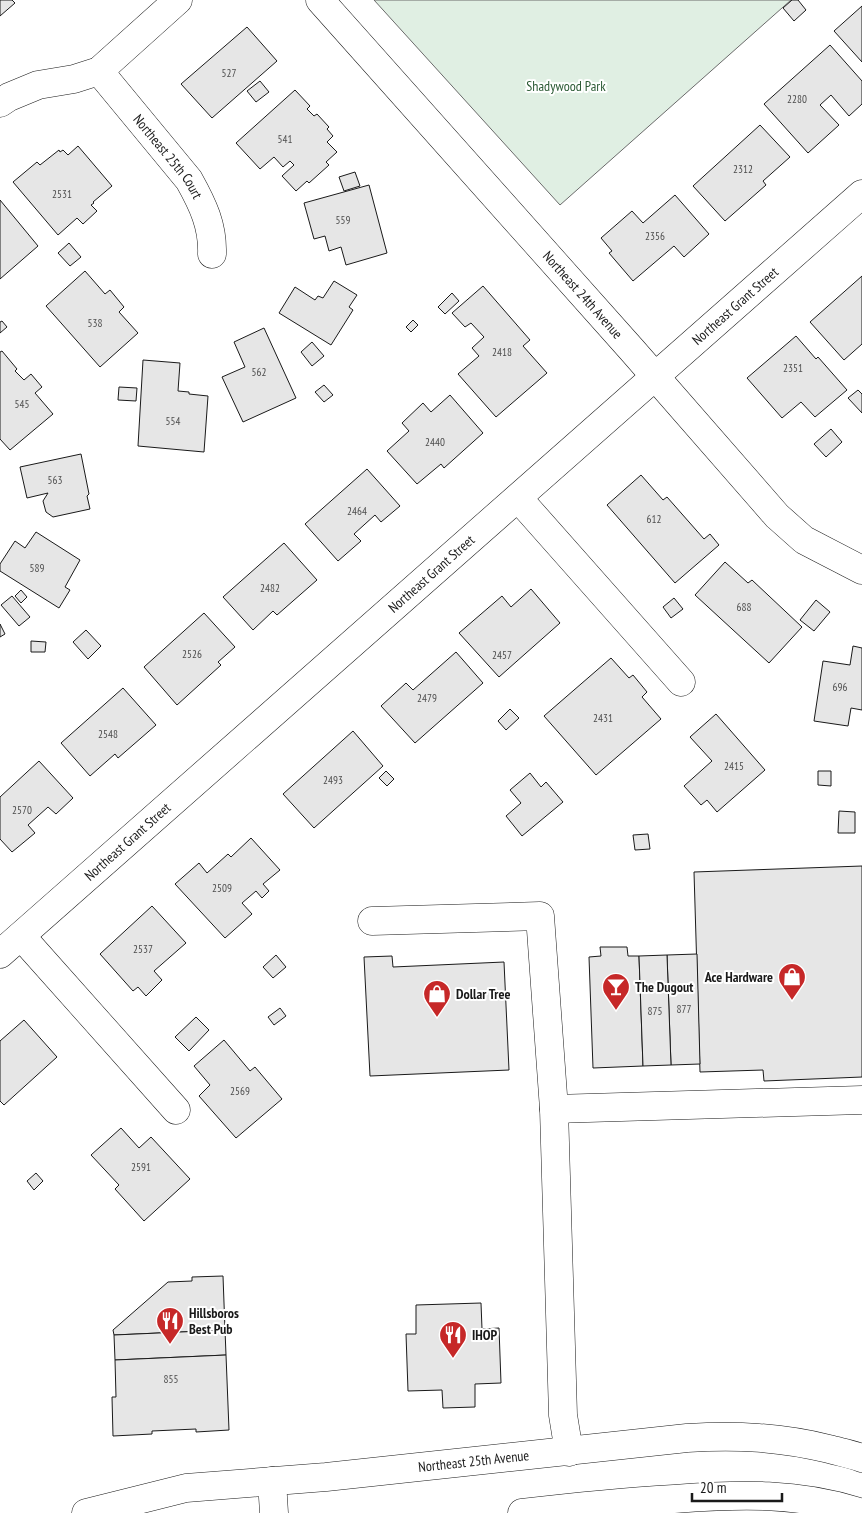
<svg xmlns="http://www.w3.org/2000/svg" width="862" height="1513" viewBox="0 0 862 1513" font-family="'PT Sans Narrow',sans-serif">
<rect width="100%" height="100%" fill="#fff"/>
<path fill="#e0efe3" stroke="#6a6a6a" d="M374,0H791L560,205Z"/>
<g fill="#e6e6e6" stroke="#1a1a1a">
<path d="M0,0H12L15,3L0,16Z"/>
<path d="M792,0H798L806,10L794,21L783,8Z"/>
<path d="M862,6V62L834,31Z"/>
<path d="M247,27L277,61L212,118L181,84Z"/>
<path d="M830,45L862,81V104L849,116L831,95L820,105L839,125L808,153L764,104Z"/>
<path d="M260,81L269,92L256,102L247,91Z"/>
<path d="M295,90L310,106L307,109L314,116L317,114L329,127L327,129L333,136L327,142L337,152L326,162L329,165L309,183L307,181L296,191L282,176L294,165L290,161L283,167L274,157L260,169L236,143Z"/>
<path d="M760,125L790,157L763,181L766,185L725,221L693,186Z"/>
<path d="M78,146L112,186L93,202L94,203L91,205L97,211L83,224L77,218L58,235L13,182L37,162L40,165L59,150L60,152L63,150L68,155Z"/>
<path d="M355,172L360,186L344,191L339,177Z"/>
<path d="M369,185L387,253L346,265L341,247L329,251L325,236L314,239L304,203Z"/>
<path d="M675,195L709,234L684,257L674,246L633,281L609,253L612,251L601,238L632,211L643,223Z"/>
<path d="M0,200L38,246L0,279Z"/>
<path d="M69,243L81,257L70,266L58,253Z"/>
<path d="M85,271L105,294L110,290L124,307L119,312L138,333L100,367L46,306Z"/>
<path d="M862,276V344L844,360L810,322Z"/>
<path d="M334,281L357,295L349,307L353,310L331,345L279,313L295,287L315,300L318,296L323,298Z"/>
<path d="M483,286L530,340L523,346L547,373L496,417L458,374L479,356L472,348L484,337L471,323L465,327L452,313Z"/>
<path d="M452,293L459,301L445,314L438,307Z"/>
<path d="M413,320L418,325L411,332L406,327Z"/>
<path d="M2,321L7,327L0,333V322Z"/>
<path d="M264,328L296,398L243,422L222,377L245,367L234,342Z"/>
<path d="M796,336L816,359L818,357L847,390L815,417L801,402L782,418L747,378Z"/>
<path d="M312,342L324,356L312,366L301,352Z"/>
<path d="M2,351L17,369L15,371L24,380L31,374L42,387L35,393L53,414L10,450L0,439V352Z"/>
<path d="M143,360L180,363L178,391L189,392V394L208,396L204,452L138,446Z"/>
<path d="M324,385L333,395L324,402L315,392Z"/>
<path d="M119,387L137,388L136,401L118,400Z"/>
<path d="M858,390L862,394V413L848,398Z"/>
<path d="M450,395L483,433L444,468L441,464L417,484L387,451L409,431L402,423L423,403L431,412Z"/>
<path d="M831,429L842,442L826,457L814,444Z"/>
<path d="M81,454L89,494L87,496L90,509L53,517L46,512L43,501L48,493L27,498L20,467Z"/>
<path d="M367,469L400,506L381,522L375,515L354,534L361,541L338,561L305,524Z"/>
<path d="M641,475L663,500L667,497L704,539L710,534L719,545L675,583L607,505Z"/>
<path d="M36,532L80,560L65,587L70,590L59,608L0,571V564L15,541L25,548Z"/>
<path d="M284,543L317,580L277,615L273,611L253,630L223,597Z"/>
<path d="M725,562L748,583L752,580L802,627L769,663L695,595Z"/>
<path d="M531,589L560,623L499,677L459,633L502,596L511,607Z"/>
<path d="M21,590L27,597L21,603L15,596Z"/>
<path d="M12,596L30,617L19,626L1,605Z"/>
<path d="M674,598L683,609L671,618L663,607Z"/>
<path d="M816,600L830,612L814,631L800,620Z"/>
<path d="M204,613L235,647L218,662L221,665L177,705L144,667Z"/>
<path d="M0,624L5,634L0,637Z"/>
<path d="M86,630L101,646L88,659L73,642Z"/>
<path d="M31,641L46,642L45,652H31Z"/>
<path d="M853,646L862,648V710L851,708L848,726L814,721L823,661L850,665Z"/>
<path d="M456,652L483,683L415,743L381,706L406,683L413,690Z"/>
<path d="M611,658L629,678L633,675L647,692L642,697L661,719L596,775L544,716Z"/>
<path d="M123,688L156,725L118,758L115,754L90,776L61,743Z"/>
<path d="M510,709L519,718L506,730L498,721Z"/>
<path d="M716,714L765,770L717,812L707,800L701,805L684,786L712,761L690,737Z"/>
<path d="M353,731L383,766L314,828L283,794Z"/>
<path d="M39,761L73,798L56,814L48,807L28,825L35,833L12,852L0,839V797Z"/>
<path d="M386,771L394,779L387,786L379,778Z"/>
<path d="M818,771H831V786L818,785Z"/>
<path d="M530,773L541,787L546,782L563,802L522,836L506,816L521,803L510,790Z"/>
<path d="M839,811L855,812V833H838Z"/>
<path d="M648,834L650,849L635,850L633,835Z"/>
<path d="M251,838L280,870L263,884L269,891L262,898L256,891L242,903L252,914L225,938L175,884L199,863L207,873L228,854L231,857Z"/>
<path d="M862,866V1077L764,1081L763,1070L700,1072L694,872Z"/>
<path d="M152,906L186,943L154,971L162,980L146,996L138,987L133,991L100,954Z"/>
<path d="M600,947H627L628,956H639L643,1066L593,1068L589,957L601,956Z"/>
<path d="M697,954L700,1064L671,1065L667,955Z"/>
<path d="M276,955L286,967L273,978L263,967Z"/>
<path d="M667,955L671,1065L643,1066L639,956Z"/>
<path d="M392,956L393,967L504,962L509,1070L370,1076L364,957Z"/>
<path d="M280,1008L286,1016L274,1025L268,1017Z"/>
<path d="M196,1017L209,1030L189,1051L175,1037Z"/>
<path d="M24,1020L57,1057L4,1105L0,1101V1041Z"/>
<path d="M224,1040L250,1071L255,1067L282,1099L236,1138L199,1096L210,1085L194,1066Z"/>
<path d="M121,1128L139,1148L151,1137L190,1179L144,1221L115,1189L119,1185L91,1155Z"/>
<path d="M36,1173L43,1181L34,1190L27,1181Z"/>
<path d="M223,1276L225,1330L114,1335L113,1330L168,1282L192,1281V1277Z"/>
<path d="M481,1303L482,1329L499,1328L501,1383L475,1384V1407L443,1408L442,1390L408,1391L406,1334H416V1305Z"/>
<path d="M225,1330L226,1355L115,1360L114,1335Z"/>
<path d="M226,1355L229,1430L196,1432V1429L152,1431V1434L113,1436L112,1397H116L115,1360Z"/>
</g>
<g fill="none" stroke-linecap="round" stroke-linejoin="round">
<defs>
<g id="minor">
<path id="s1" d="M320,0L632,350L777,516L804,540L862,570"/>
<path id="s2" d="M99,71L189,180C203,205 213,226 212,254"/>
<path d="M0,103L9,97L38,85L74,79L99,71L178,0"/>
<path d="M518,498L681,682"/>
<path d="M372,921L540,916L554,1109L563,1415L569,1452"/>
<path d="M21,936L176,1110"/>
<path id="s3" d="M0,954L862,194"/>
<path d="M554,1109L862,1100"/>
<path d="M272,1481L274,1513"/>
</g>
<g id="major">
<path id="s4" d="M86,1513L186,1488L326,1477L687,1438C737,1435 780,1437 829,1449C840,1452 851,1454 862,1458"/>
<path d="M522,1513C573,1507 623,1502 674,1499C739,1494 799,1492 862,1513"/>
</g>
</defs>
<use href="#minor" stroke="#1a1a1a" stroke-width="29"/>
<use href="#major" stroke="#1a1a1a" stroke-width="29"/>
<use href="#minor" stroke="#fff" stroke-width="28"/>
<use href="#major" stroke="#fff" stroke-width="28"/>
</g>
<defs>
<symbol id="shop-pin" viewBox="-11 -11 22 30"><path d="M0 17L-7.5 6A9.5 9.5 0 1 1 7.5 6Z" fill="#c62828" stroke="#fff"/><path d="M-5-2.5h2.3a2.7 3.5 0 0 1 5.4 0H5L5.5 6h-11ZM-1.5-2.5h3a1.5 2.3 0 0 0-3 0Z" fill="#fff"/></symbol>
<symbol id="bar-pin" viewBox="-11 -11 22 30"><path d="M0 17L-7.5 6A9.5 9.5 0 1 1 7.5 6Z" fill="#c62828" stroke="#fff"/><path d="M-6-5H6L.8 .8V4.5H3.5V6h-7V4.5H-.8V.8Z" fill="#fff"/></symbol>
<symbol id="restaurant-pin" viewBox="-11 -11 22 30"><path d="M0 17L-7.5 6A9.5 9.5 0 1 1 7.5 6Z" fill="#c62828" stroke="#fff"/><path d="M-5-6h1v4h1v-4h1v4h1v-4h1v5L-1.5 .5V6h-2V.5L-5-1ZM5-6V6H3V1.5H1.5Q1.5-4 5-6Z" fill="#fff"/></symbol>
</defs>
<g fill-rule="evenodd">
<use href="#shop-pin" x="776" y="961" width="32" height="43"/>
<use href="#bar-pin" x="600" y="971" width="32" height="43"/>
<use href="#shop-pin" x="421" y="978" width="32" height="43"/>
<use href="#restaurant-pin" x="154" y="1305" width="32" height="43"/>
<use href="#restaurant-pin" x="437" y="1319" width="32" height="43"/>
</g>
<g text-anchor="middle" stroke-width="4" stroke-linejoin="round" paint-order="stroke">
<g font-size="11" fill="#4d4d4d">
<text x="229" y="77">527</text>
<text x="797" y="103">2280</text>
<text x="285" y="143">541</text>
<text x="743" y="173">2312</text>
<text x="62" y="198">2531</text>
<text x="343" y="224">559</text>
<text x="655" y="240">2356</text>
<text x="95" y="327">538</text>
<text x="502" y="356">2418</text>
<text x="793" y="372">2351</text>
<text x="259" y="376">562</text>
<text x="22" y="408">545</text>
<text x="173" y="425">554</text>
<text x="435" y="446">2440</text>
<text x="55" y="484">563</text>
<text x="357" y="515">2464</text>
<text x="654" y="523">612</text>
<text x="37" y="572">589</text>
<text x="270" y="592">2482</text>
<text x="744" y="611">688</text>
<text x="192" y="658">2526</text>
<text x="502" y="659">2457</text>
<text x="840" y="691">696</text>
<text x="427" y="702">2479</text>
<text x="603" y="722">2431</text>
<text x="108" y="738">2548</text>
<text x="734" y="770">2415</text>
<text x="333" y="784">2493</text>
<text x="22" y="814">2570</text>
<text x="222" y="892">2509</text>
<text x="143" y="953">2537</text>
<text x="684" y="1013">877</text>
<text x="655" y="1015">875</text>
<text x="240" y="1095">2569</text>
<text x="141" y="1171">2591</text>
<text x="171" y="1383">855</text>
</g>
<g font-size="14" fill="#2b5a34" stroke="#fff">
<text x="566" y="91">Shadywood Park</text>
</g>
<g font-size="14" fill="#1a1a1a" stroke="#fff">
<text dy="5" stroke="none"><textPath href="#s2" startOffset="110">Northeast 25th Court</textPath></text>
<text dy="5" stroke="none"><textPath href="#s1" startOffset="395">Northeast 24th Avenue</textPath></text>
<text dy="5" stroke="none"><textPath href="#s3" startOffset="980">Northeast Grant Street</textPath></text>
<text dy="5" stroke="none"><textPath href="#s3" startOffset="575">Northeast Grant Street</textPath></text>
<text dy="5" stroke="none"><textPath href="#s3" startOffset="170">Northeast Grant Street</textPath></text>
<text dy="5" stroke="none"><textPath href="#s4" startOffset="392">Northeast 25th Avenue</textPath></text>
</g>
<g font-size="14" font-weight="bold" fill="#1a1a1a" stroke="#fff" text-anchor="start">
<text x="773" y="982" text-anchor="end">Ace Hardware</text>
<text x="635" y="992">The Dugout</text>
<text x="456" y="999">Dollar Tree</text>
<text x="189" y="1318">Hillsboros<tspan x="189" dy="16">Best Pub</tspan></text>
<text x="472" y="1340">IHOP</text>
</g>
</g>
<path d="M692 1493v8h90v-8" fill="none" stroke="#1a1a1a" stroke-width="2.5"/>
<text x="700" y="1493" font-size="15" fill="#1a1a1a" stroke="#ffffff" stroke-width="4" paint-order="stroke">20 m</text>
</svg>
